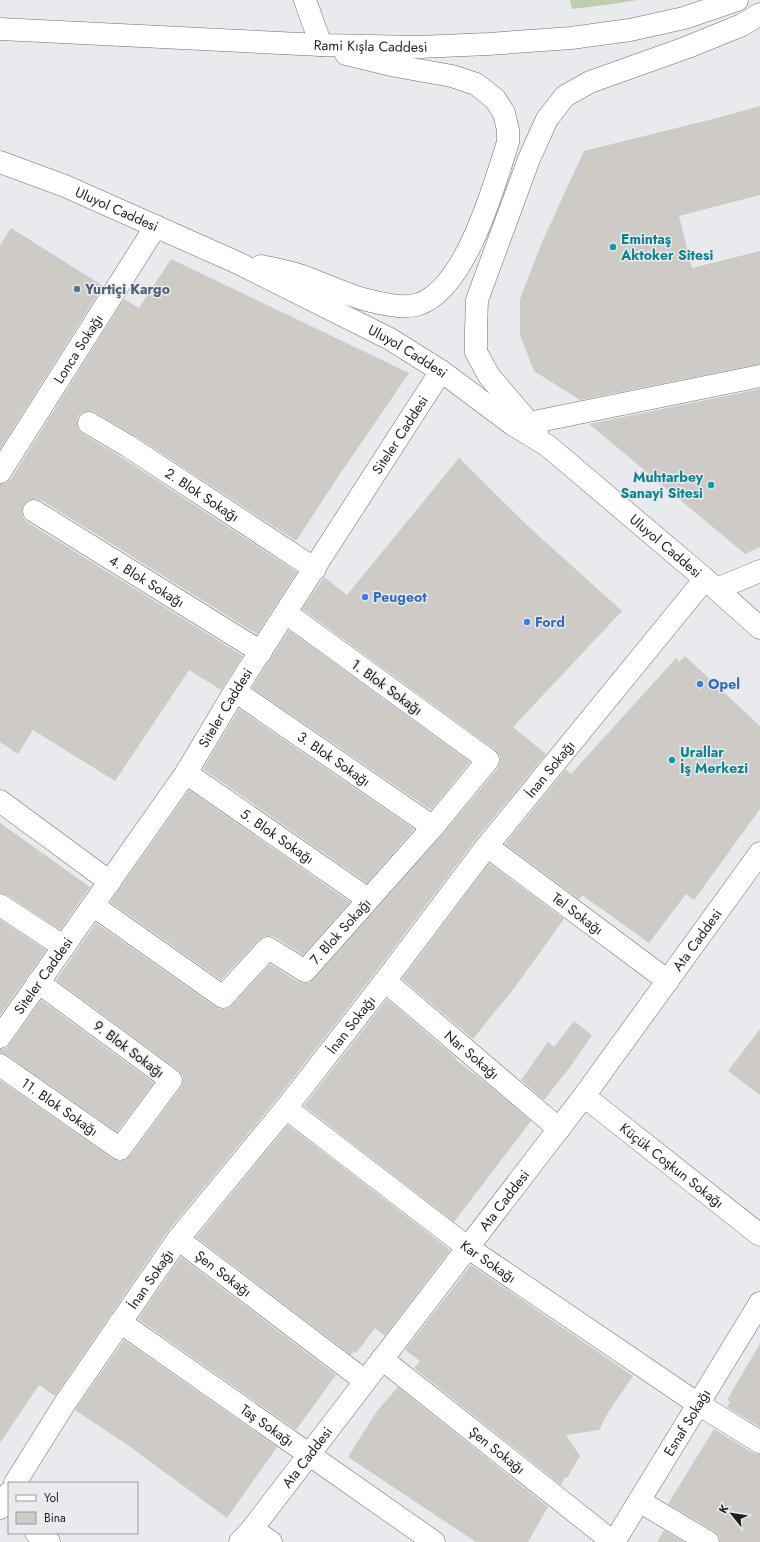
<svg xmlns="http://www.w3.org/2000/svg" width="760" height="1542" viewBox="0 0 760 1542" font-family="Jost,sans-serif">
<rect width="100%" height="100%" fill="#e8eaee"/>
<path fill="#bfcfad" d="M570,0H637L613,4L572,9Z"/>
<g fill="#cecbc7">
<path d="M760,106V195L679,216L692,268L760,251V364L580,400L534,371L520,335V299L542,242L584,151L717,118Z"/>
<path d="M11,228L103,286L0,449V245Z"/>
<path d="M171,259L409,373L338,477L296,541L135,436L95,412L89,411L83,412L78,416L77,423L78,429L83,434L121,457L297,572L257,634L41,500L34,499L28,500L24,504L22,511L23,517L27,522L243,656L221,690L189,670L115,781L33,730L18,754L0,742V484L6,483L11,479L124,299L139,308Z"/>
<path d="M760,389V547L745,554L589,424Z"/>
<path d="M459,458L530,528L622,611L513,727L546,754L477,838L375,973L276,1100L168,1231L55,1396L39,1385L0,1443V1080L113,1159L119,1161L125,1160L130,1156L181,1087L183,1082V1075L178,1070L56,980L96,923L216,1007L221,1009H227L232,1005L270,964L298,982L304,983H309L314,979L442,835L498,768L500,762V756L495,750L302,609L324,577L347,595Z"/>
<path d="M289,630L470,762L431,810L252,688Z"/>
<path d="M685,656L760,726V809L694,900L686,894L649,943L582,895L579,899L505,844L566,769L571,774L676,658L679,662Z"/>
<path d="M239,709L414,829L367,883L203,769Z"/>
<path d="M189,790L350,902L303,955L275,937L270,936H264L259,940L221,980L110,902Z"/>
<path d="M0,823L90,887L60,930L7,895L0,893Z"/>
<path d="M489,863L564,919L515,987L473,1039L402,979Z"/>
<path d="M0,920L46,950L0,1015Z"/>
<path d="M387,999L457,1059L456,1060L486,1083L531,1121L454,1222L304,1106Z"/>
<path d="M41,1000L154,1083L117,1132L7,1055L0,1053V1049L6,1048L10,1044Z"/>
<path d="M574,1021L592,1035L573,1063L544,1100L521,1080L548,1042L554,1047Z"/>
<path d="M760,1029V1095L728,1071Z"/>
<path d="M288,1125L450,1250L385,1336L375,1328L356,1353L354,1351L351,1355L196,1237Z"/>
<path d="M181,1257L336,1375L296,1430L138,1319Z"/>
<path d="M471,1265L633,1376L609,1411L599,1430L566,1435L580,1456L567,1478L565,1477L561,1485L414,1368L420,1361L405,1350Z"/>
<path d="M124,1340L277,1447L227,1518L129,1446L75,1410Z"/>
<path d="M760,1344V1427L727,1407L730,1402L727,1400Z"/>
<path d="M398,1387L548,1507L528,1542H476L348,1457L377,1411Z"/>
<path d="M714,1429L753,1453L760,1454V1542H720L719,1536L714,1531L668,1504Z"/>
<path d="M664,1530L684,1542H657Z"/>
</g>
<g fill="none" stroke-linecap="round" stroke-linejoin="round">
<defs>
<g id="minor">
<path d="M305,0L321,45"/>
<path id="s1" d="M89,423L128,446L315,569"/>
<path d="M529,423L760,376"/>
<path id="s2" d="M0,472L156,226"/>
<path id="s3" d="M34,511L261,652"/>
<path d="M717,589L760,571"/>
<path id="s4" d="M235,691L433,827"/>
<path id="s5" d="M186,773L368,899"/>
<path d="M0,801L110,882"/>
<path id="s6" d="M487,846L668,981"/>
<path d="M0,905L64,947"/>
<path id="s7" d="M94,906L223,997L268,948L305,971L433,827L488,760L286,613"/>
<path id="s8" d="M385,981L559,1129"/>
<path id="s9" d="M0,1037L186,773L235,691L441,371"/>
<path id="s10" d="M0,1065L120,1149L171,1080L38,982"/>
<path id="s11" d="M584,1096L760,1235"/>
<path id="s12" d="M286,1108L467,1247L698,1404L760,1442"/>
<path id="s13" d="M178,1239L365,1381"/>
<path id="s14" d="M120,1322L434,1542"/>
<path id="s15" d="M382,1359L613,1542"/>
<path id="s16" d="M15,1483L65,1403L178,1239L286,1108L385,981L487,846L705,579"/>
<path d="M639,1501L708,1542"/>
<path d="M0,1508L9,1493"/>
<path d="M252,1529L271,1542"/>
<path d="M36,1533L49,1542"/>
<path id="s17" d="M240,1542L252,1529L584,1096L760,853"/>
<path id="s18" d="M614,1542L760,1303"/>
</g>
<g id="major">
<path id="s19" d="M0,29L321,45L419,47L488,44L571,38L630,30L684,18L737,0"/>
<path id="s20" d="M0,162L65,186L238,263L390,339L441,371L512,424L548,446L705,579L760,628"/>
<path d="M261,266C276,269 291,272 305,277C327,285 348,296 371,301C383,304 407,309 419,304C466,288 494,186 508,142V130L504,113L495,99L476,84L452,76L396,66L346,54"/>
<path d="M537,432L489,376L476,352V329L477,300L529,159L547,119L565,96L590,82L688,47L742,25L760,14"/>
</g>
</defs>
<use href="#minor" stroke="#6b6d70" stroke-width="23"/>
<use href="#major" stroke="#6b6d70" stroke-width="23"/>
<use href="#minor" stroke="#fff" stroke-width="22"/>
<use href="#major" stroke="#fff" stroke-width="22"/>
</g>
<g fill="#0f9aa8" stroke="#e8eaee" stroke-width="1.5">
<circle cx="613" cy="247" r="4"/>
<circle cx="711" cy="485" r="4"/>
<circle cx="672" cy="760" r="4"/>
</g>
<circle fill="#5c6f8a" stroke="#e8eaee" stroke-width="1.5" cx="77" cy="289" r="4"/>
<g fill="#3f7fe0" stroke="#e8eaee" stroke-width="1.5">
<circle cx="365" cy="597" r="4"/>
<circle cx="527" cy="622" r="4"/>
<circle cx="700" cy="684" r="4"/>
</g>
<g text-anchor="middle" stroke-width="3" stroke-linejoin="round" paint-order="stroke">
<g font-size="14" fill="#1e1f20" stroke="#e8eaee">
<text dy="5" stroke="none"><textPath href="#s19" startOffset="371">Rami Kışla Caddesi</textPath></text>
<text dy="5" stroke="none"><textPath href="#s20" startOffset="126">Uluyol Caddesi</textPath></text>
<text dy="5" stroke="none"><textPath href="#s2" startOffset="146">Lonca Sokağı</textPath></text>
<text dy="5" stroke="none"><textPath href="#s20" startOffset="450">Uluyol Caddesi</textPath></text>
<text dy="5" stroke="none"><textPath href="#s9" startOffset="723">Siteler Caddesi</textPath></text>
<text dy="5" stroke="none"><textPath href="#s1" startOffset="134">2. Blok Sokağı</textPath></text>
<text dy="5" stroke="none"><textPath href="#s20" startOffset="774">Uluyol Caddesi</textPath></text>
<text dy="5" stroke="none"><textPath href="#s3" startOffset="133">4. Blok Sokağı</textPath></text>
<text transform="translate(387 687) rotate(36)" y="5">1. Blok Sokağı</text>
<text dy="5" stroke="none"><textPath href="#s9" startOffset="399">Siteler Caddesi</textPath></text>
<text dy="5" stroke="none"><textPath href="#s4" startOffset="120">3. Blok Sokağı</textPath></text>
<text dy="5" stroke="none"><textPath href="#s16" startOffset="893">İnan Sokağı</textPath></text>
<text dy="5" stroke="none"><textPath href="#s5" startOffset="111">5. Blok Sokağı</textPath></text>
<text dy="5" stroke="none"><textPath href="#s6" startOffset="113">Tel Sokağı</textPath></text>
<text dy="5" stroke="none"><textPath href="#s7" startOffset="321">7. Blok Sokağı</textPath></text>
<text dy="5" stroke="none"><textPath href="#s17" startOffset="756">Ata Caddesi</textPath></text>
<text dy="5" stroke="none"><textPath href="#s9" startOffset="75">Siteler Caddesi</textPath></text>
<text dy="5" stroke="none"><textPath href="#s16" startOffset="569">İnan Sokağı</textPath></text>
<text transform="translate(129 1049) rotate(37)" y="5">9. Blok Sokağı</text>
<text dy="5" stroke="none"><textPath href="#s8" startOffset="114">Nar Sokağı</textPath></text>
<text dy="5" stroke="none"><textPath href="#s10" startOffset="73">11. Blok Sokağı</textPath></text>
<text dy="5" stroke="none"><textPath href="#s11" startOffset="112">Küçük Coşkun Sokağı</textPath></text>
<text dy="5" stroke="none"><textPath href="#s17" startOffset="432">Ata Caddesi</textPath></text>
<text dy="5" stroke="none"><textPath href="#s12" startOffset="254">Kar Sokağı</textPath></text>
<text dy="5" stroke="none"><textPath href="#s13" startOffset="57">Şen Sokağı</textPath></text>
<text dy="5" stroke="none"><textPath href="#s16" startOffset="245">İnan Sokağı</textPath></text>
<text dy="5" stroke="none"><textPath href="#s18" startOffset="140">Esnaf Sokağı</textPath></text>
<text dy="5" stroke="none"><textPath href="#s14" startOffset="180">Taş Sokağı</textPath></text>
<text dy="5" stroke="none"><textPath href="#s15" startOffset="147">Şen Sokağı</textPath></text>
<text dy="5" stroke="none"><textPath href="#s17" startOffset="108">Ata Caddesi</textPath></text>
</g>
<g font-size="14" font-weight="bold" fill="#0d838f" stroke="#e8eaee" text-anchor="start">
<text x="621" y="244">Emintaş<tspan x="621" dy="16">Aktoker Sitesi</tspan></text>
<text x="703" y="482" text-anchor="end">Muhtarbey<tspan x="703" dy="16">Sanayi Sitesi</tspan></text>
<text x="680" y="757">Urallar<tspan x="680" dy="16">İş Merkezi</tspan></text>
</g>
<g font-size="14" font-weight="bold" fill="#4e5e75" stroke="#e8eaee" text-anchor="start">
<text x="85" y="294">Yurtiçi Kargo</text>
</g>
<g font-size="14" font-weight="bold" fill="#366cbe" stroke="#e8eaee" text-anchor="start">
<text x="373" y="602">Peugeot</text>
<text x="535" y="627">Ford</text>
<text x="708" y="689">Opel</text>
</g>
</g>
<rect x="8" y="1482" width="130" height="52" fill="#e8eaee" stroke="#97999c"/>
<rect x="16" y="1495" width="20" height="6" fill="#ffffff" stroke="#97999c"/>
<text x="44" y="1502" font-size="12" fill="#1e1f20">Yol</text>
<rect x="16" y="1512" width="20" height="12" fill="#cecbc7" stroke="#97999c"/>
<text x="44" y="1522" font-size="12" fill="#1e1f20">Bina</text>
<g transform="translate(732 1514) rotate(300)" stroke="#e8eaee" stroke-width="3" paint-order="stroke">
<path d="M0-3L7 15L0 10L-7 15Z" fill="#1e1f20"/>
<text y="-6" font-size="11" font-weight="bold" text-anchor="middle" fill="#1e1f20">K</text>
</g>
</svg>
